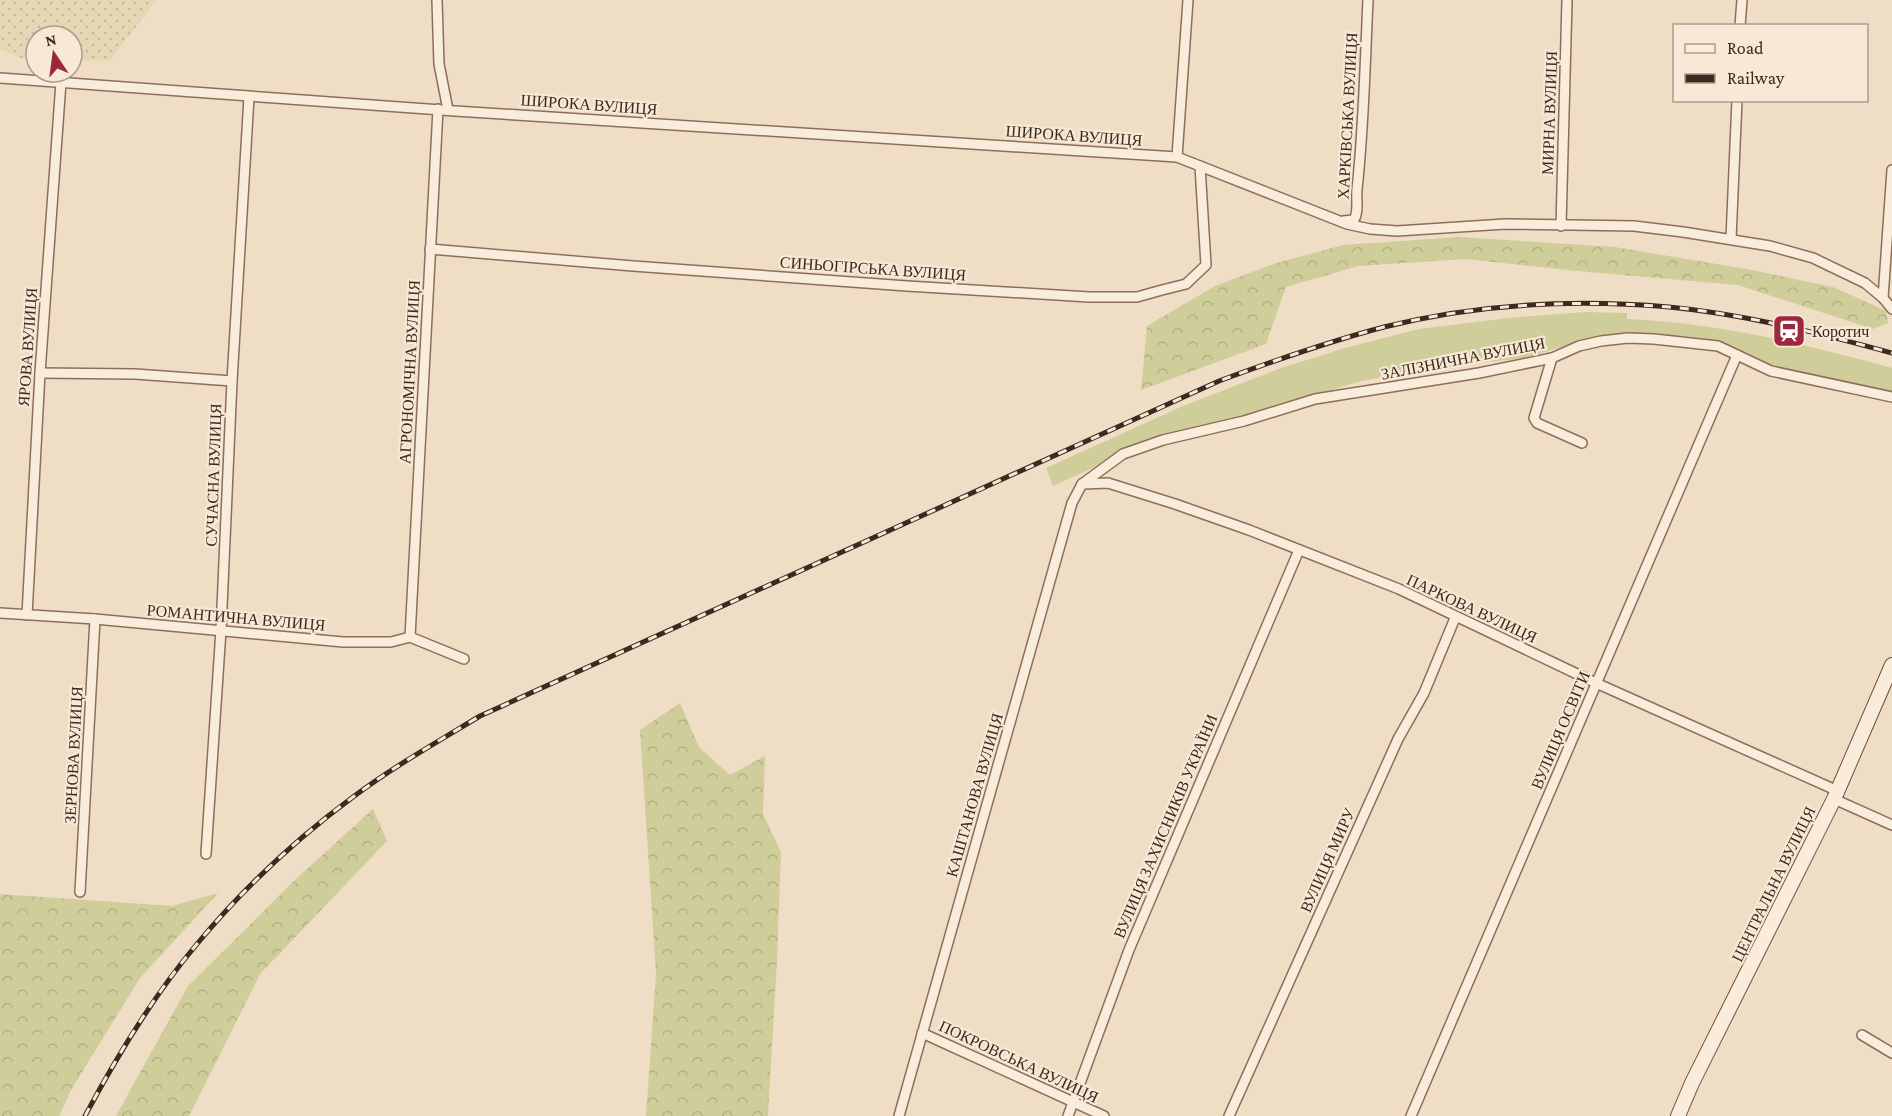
<svg xmlns="http://www.w3.org/2000/svg" width="1892" height="1116" viewBox="0 0 1892 1116" font-family="'Crimson Pro',serif">
<defs>
<pattern id="farmland-dots" width="8" height="8" patternUnits="userSpaceOnUse" patternTransform="scale(1.5)"><rect width="8" height="8" fill="#e6d6b3"/><path d="M2 2h.1M6 6h.1" fill="none" stroke="#c6b89a" stroke-width="1.8" stroke-linecap="round"/></pattern>
<pattern id="forest-crowns" width="20" height="18" patternUnits="userSpaceOnUse" patternTransform="scale(1.5)"><rect width="20" height="18" fill="#cfcd99"/><path d="M2 6a3 3 0 1 1 6 0M12 15a3 3 0 1 1 6 0" fill="none" stroke="#b3b083"/></pattern>
</defs>
<rect width="100%" height="100%" fill="#f0ddc6"/>
<path fill="url(#farmland-dots)" d="M0,0H157L109,61L72,60V36H36V59H24L0,49Z"/>
<path fill="#cfcd99" d="M1585,312L1627,313V319C1718,323 1805,344 1892,368V393L1775,368L1732,351L1630,338L1573,343L1526,358L1443,367L1361,381L1132,450L1053,486L1046,468L1183,406L1281,368L1345,348L1419,329L1508,318Z"/>
<g fill="url(#forest-crowns)">
<path d="M1460,237L1615,247L1747,269L1833,287L1886,311L1888,323L1873,329L1738,285L1577,271L1465,259L1359,266L1286,287L1266,344L1141,390L1147,326L1215,286L1273,264L1343,245Z"/>
<path d="M680,703L699,747L730,775L765,756L763,814L781,852L777,960L768,1116H646L656,973L640,730Z"/>
<path d="M373,809L387,841L260,974L189,1116H116L188,986L296,879Z"/>
<path d="M218,893L140,978L71,1090L59,1116H0V894L172,906Z"/>
</g>
<g fill="none" stroke-linecap="round" stroke-linejoin="round">
<defs>
<g id="street">
<path d="M437,0L439,64L448,110"/>
<path d="M1740,26L1742,0"/>
<path d="M0,78L455,111L1177,157L1347,224L1370,229L1397,231L1505,224L1634,226L1683,232L1770,246L1813,258L1865,283L1883,298L1892,309"/>
<path d="M1177,157L1188,0"/>
<path d="M1343,221L1354,220C1359,212 1356,199 1357,189C1364,126 1365,63 1368,0"/>
<path d="M1561,226L1567,0"/>
<path d="M1731,239L1737,100"/>
<path d="M430,249L633,266L907,286L1089,297H1137L1162,290L1186,284L1206,265L1200,166"/>
<path d="M1883,298L1892,170"/>
<path d="M1552,358L1534,418L1537,423L1582,443"/>
<path d="M40,373L135,374L232,381"/>
<path d="M1082,484L1108,483L1175,504L1249,530L1399,589L1596,683L1838,791"/>
<path d="M0,613L95,619L343,642H391L410,637L464,659"/>
<path d="M27,615L40,373L61,82"/>
<path d="M410,637L438,109"/>
<path d="M1834,799L1892,825"/>
<path d="M206,854L221,630L232,381L249,97"/>
<path d="M80,892L95,619"/>
<path d="M922,1033L1104,1116"/>
<path d="M1862,1035L1892,1053"/>
<path d="M899,1116L1072,503L1082,484L1123,454L1163,440L1244,421L1315,399L1479,373L1552,358L1579,346L1601,341L1628,338L1654,339L1718,346L1771,371L1892,397"/>
<path d="M1068,1116L1129,950L1299,550"/>
<path d="M1229,1116L1398,739L1424,693L1455,618"/>
<path d="M1411,1116L1737,355"/>
</g>
<path id="secondary" d="M1678,1116L1692,1083L1834,799L1892,665"/>
</defs>
<use href="#street" stroke="#8d6e5b" stroke-width="12"/>
<use href="#secondary" stroke="#6f4f3e" stroke-width="16"/>
<use href="#street" stroke="#faecda" stroke-width="9"/>
<use href="#secondary" stroke="#faecda" stroke-width="14"/>
<defs>
<path id="rail" d="M85,1116C117,1056 153,996 197,944C242,890 296,839 353,797C393,767 437,742 480,716L1219,381C1273,361 1327,342 1384,327C1476,304 1575,299 1669,307C1744,314 1819,333 1892,353"/>
</defs>
<use href="#rail" stroke="#3c291f" stroke-width="5"/>
<use href="#rail" stroke="#f7e9d6" stroke-width="3" stroke-dasharray="9" stroke-linecap="butt"/>
</g>
<defs>
<symbol id="station-square" viewBox="-11 -11 22 22"><rect x="-9" y="-9" width="18" height="18" rx="4" fill="#9e283b" stroke="#f7e9d6"/><path d="M-3-6H3Q5-6 5-4V2Q5 4 3 4L4.5 6H3L1.5 4h-3L-3 6H-4.5L-3 4Q-5 4-5 2V-4Q-5-6-3-6ZM-3.5-4v3h7v-3ZM-3.5 1v1.5H-2V1ZM2 1v1.5H3.5V1Z" fill="#fff"/></symbol>
</defs>
<g fill-rule="evenodd">
<use href="#station-square" x="1770" y="312" width="38" height="38"/>
</g>
<g text-anchor="middle" stroke-width="4.5" stroke-linejoin="round" paint-order="stroke">
<g font-size="16" fill="#3c291f" stroke="#f7e9d6">
<text transform="translate(589 104) rotate(4)" y="6">ШИРОКА ВУЛИЦЯ</text>
<text transform="translate(1549 113) rotate(-88)" y="6">МИРНА ВУЛИЦЯ</text>
<text transform="translate(1347 116) rotate(-87)" y="6">ХАРКІВСЬКА ВУЛИЦЯ</text>
<text transform="translate(1074 135) rotate(4)" y="6">ШИРОКА ВУЛИЦЯ</text>
<text transform="translate(873 268) rotate(4)" y="6">СИНЬОГІРСЬКА ВУЛИЦЯ</text>
<text transform="translate(27 347) rotate(-86)" y="6">ЯРОВА ВУЛИЦЯ</text>
<text transform="translate(1463 358) rotate(-11)" y="6">ЗАЛІЗНИЧНА ВУЛИЦЯ</text>
<text transform="translate(409 372) rotate(-87)" y="6">АГРОНОМІЧНА ВУЛИЦЯ</text>
<text transform="translate(213 475) rotate(-88)" y="6">СУЧАСНА ВУЛИЦЯ</text>
<text transform="translate(1472 608) rotate(25)" y="6">ПАРКОВА ВУЛИЦЯ</text>
<text transform="translate(236 617) rotate(5)" y="6">РОМАНТИЧНА ВУЛИЦЯ</text>
<text transform="translate(1560 730) rotate(-67)" y="6">ВУЛИЦЯ ОСВІТИ</text>
<text transform="translate(73 755) rotate(-87)" y="6">ЗЕРНОВА ВУЛИЦЯ</text>
<text transform="translate(974 795) rotate(-74)" y="6">КАШТАНОВА ВУЛИЦЯ</text>
<text transform="translate(1165 826) rotate(-67)" y="6">ВУЛИЦЯ ЗАХИСНИКІВ УКРАЇНИ</text>
<text transform="translate(1327 860) rotate(-66)" y="6">ВУЛИЦЯ МИРУ</text>
<text transform="translate(1773 884) rotate(-64)" y="6">ЦЕНТРАЛЬНА ВУЛИЦЯ</text>
<text transform="translate(1019 1061) rotate(25)" y="6">ПОКРОВСЬКА ВУЛИЦЯ</text>
</g>
<g font-size="16" fill="#3c291f" stroke="#f7e9d6" text-anchor="start">
<text x="1812" y="337">Коротич</text>
</g>
</g>
<rect x="1673" y="24" width="195" height="78" fill="#f7e9d6" stroke="#ac9c8d" stroke-width="1.5"/>
<rect x="1685" y="44" width="30" height="9" fill="#faecda" stroke="#ac9c8d" stroke-width="1.5"/>
<text x="1727" y="54" font-size="18" fill="#3c291f">Road</text>
<rect x="1685" y="74" width="30" height="9" fill="#3c291f" stroke="#ac9c8d" stroke-width="1.5"/>
<text x="1727" y="84" font-size="18" fill="#3c291f">Railway</text>
<g transform="translate(54 54) rotate(347)"><circle r="28" fill="#f7e9d6" stroke="#ac9c8d" stroke-width="1.5"/>
<path d="M0-4.5L10 22L0 15L-10 22Z" fill="#9e283b"/>
<text y="-9" font-size="16" font-weight="bold" text-anchor="middle" fill="#3c291f">N</text>
</g>
</svg>
